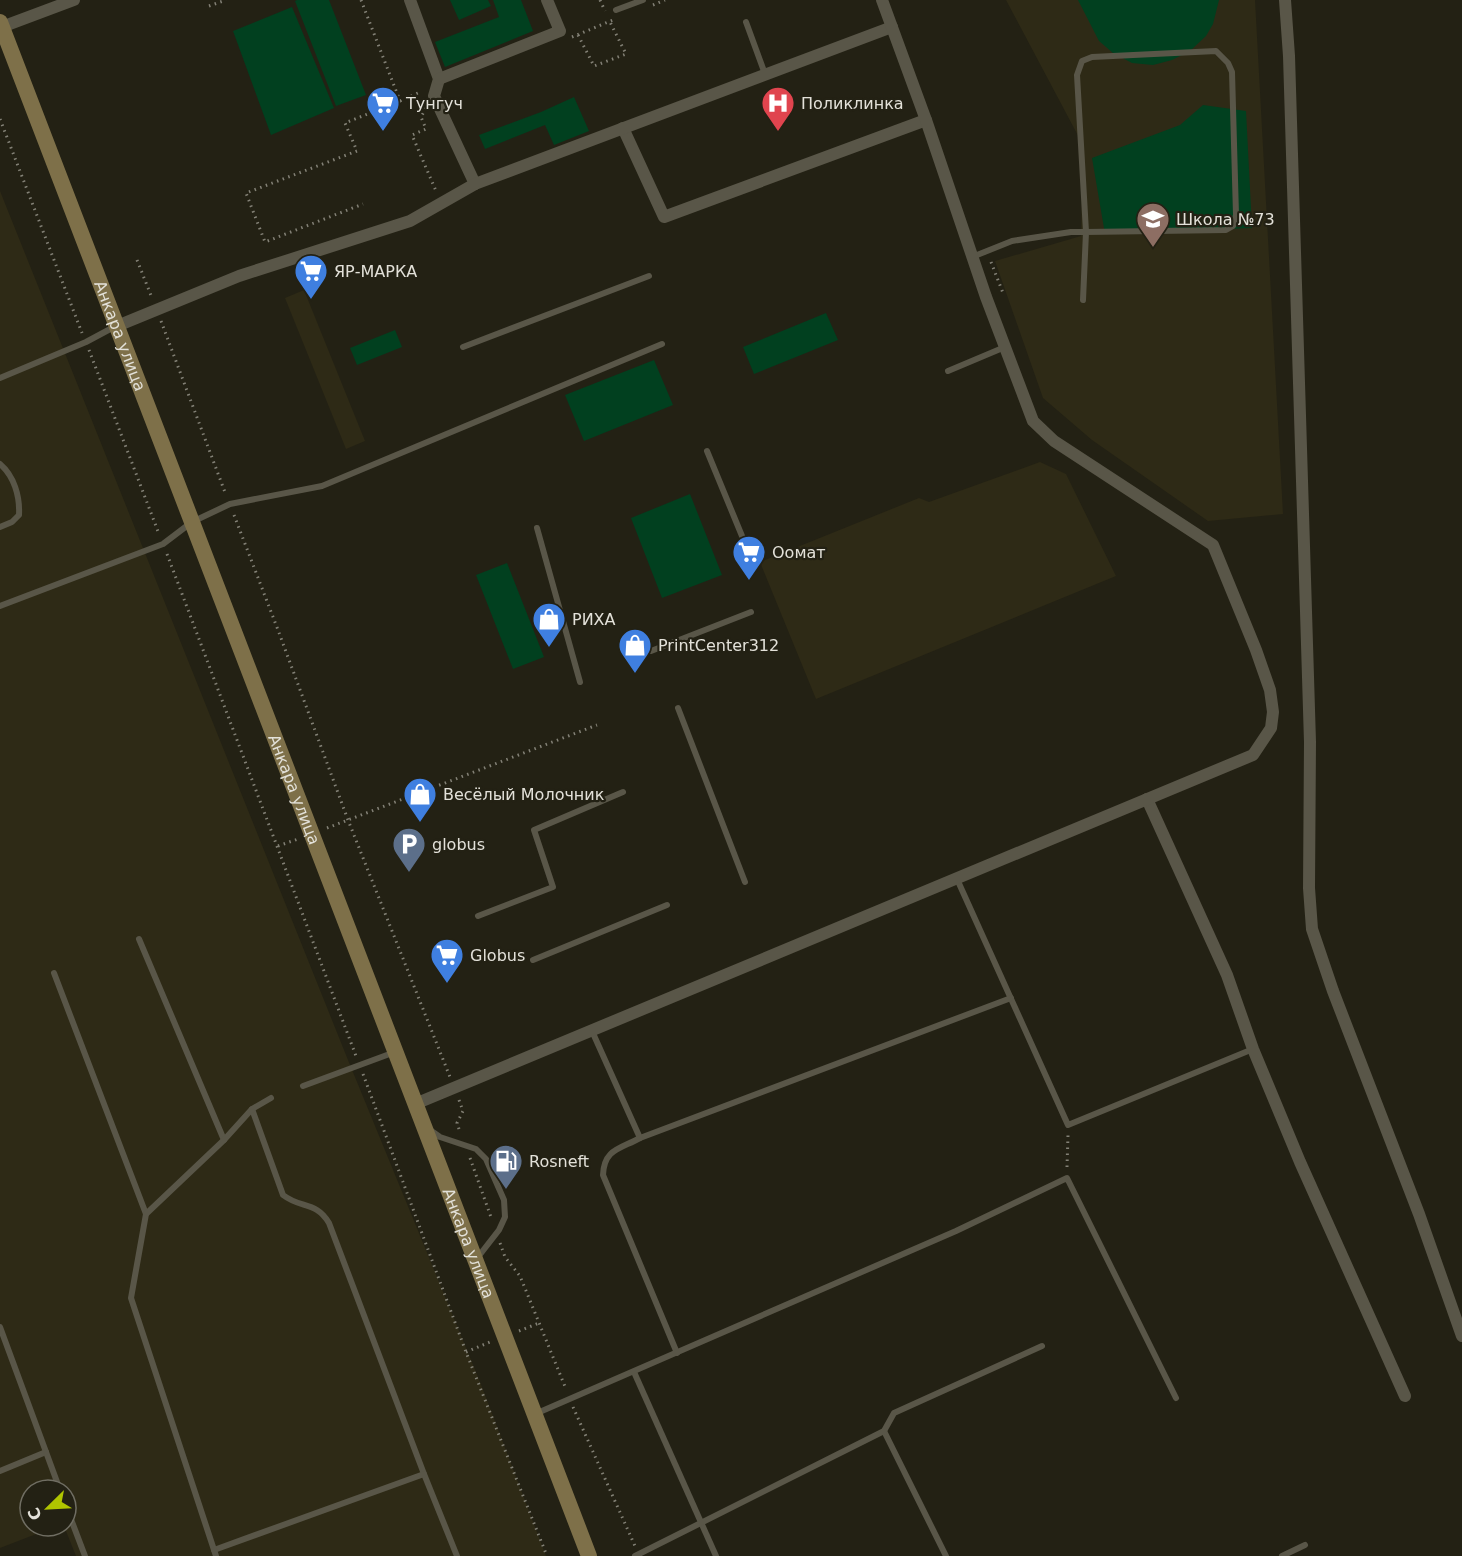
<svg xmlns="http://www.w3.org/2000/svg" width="1462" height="1556" viewBox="0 0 1462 1556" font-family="'DejaVu Sans',sans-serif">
<rect width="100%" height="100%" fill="#232114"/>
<g fill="#2e2a16">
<path d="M1006,0H1255L1283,514L1208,521L1092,440L1043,398L995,261L1081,236L1083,145Z"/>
<path d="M0,191L348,1060L480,1382L546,1556H76L64,1526H66V1490H30V1526H57L0,1548Z"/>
<path d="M304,290L365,441L346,449L285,298Z"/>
<path d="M1040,462L1066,474L1116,576L816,699L760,562L919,498L929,502Z"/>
</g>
<g fill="#01401f">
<path d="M297,0H329L366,95L336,106L295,1Z"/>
<path d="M450,0H488L491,6L459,20Z"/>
<path d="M493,0H521L533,31L445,67L435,42L499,17Z"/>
<path d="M1078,0H1219L1213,24L1206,36L1190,51L1172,60L1153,65L1132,63L1113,53L1099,41Z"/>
<path d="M292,7L334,108L271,135L233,31Z"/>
<path d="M574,97L589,131L554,145L545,125L485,149L479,135L541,112Z"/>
<path d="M1203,105L1246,111L1252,228L1105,234L1092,158L1180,125Z"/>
<path d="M826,313L838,340L754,374L743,347Z"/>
<path d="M395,330L402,347L357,365L350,348Z"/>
<path d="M654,360L673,405L584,441L565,395Z"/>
<path d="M690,494L722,575L662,598L631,518Z"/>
<path d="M507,563L544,657L513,669L476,575Z"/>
</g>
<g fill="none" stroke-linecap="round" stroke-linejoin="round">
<g stroke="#838176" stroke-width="3" stroke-dasharray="1.5 4.5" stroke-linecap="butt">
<path d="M361,0L400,101L345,123L357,151L246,193L265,242L363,204"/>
<path d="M600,0L605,11"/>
<path d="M653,5L665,0"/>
<path d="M209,6L226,0"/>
<path d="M578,35L594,66L626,54L609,20"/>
<path d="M572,37L613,20"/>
<path d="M400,101L420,92"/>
<path d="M426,108L421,117L426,129L412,135L436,191L438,190"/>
<path d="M0,119L82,333"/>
<path d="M137,260L152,298"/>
<path d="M991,262L1003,293"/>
<path d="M161,321L226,495"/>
<path d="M89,350L159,534"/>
<path d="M234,515L278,630L348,820L450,1077"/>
<path d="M167,554L356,1056"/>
<path d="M327,828L597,725"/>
<path d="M278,846L298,839"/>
<path d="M363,1074L466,1352L547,1556"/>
<path d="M459,1100L463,1111L457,1123L460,1132"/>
<path d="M470,1158L492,1220"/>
<path d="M1067,1167L1068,1135"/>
<path d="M500,1243L505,1257L520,1276L566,1389"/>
<path d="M519,1331L539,1323"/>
<path d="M466,1352L490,1342"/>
<path d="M573,1407L635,1546"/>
</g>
<g stroke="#595648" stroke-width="6">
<path d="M616,10L643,0"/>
<path d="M746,22L765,74"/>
<path d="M972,257L1012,241L1071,232H1086L1226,230L1233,226L1236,215L1232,72L1228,63L1216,51L1092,57L1082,61L1077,75L1086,232L1083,300"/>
<path d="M463,347L649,276"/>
<path d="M948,371L1005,347"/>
<path d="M0,378L86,342L114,327"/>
<path d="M707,451L742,536"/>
<path d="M0,464C14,476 20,496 19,515L12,522L0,527"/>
<path d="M537,528L580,682"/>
<path d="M0,606L163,544L192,522L230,504L322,486L662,344"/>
<path d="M651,651L751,612"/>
<path d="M678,708L745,882"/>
<path d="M957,879L1068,1125L1253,1049"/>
<path d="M478,916L553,887L534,830L623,792"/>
<path d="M139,939L224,1140"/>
<path d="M533,960L667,905"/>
<path d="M54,973L146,1214"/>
<path d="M592,1031L640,1138L1011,998"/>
<path d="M303,1086L395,1052"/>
<path d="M252,1109L283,1195C301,1209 316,1201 329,1223L424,1474L457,1556"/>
<path d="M430,1130L440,1137L476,1149L486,1159L504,1200L505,1217L499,1230L478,1257"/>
<path d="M640,1138C620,1149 604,1149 603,1175L677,1353"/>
<path d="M0,1327L60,1490"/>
<path d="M634,1372L716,1556"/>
<path d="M535,1414L956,1231L1067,1178L1176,1398"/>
<path d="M884,1431L946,1556"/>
<path d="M0,1471L46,1452"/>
<path d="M66,1506L85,1556"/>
<path d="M214,1550L424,1474"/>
<path d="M216,1556L131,1298L146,1214L224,1140L252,1109L271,1098"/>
<path d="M635,1556L884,1431L894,1413L1042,1346"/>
<path d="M1282,1556L1305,1545"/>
</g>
<g stroke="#595648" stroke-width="12">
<path d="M410,0L439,79L434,96L475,184"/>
<path d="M1285,0L1289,56L1310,742L1309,888L1312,929L1333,991L1419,1214L1462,1336"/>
<path d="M2,27L74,0"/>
<path d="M439,79L560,31L547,0"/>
<path d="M623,128L664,217L926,120"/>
<path d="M117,326L239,276L410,221L475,184L892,27"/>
<path d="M1147,799L1227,975L1253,1049L1300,1162L1405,1396"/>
<path d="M415,1104L1253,755L1271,728L1273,712L1270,690L1256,650L1213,545L1054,441L1033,421L986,297L926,120L882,0"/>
</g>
<path stroke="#7e7049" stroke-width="16" id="s1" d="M0,22L589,1556"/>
</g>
<defs>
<symbol id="supermarket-pin" viewBox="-11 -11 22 30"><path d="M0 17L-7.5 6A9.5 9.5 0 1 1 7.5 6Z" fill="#3f7fe0" stroke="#232114"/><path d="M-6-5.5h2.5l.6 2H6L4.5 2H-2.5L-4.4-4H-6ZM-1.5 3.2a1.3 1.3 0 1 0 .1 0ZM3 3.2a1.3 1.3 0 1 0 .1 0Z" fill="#fff"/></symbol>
<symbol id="hospital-pin" viewBox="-11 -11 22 30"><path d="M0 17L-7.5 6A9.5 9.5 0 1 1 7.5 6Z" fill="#e0444e" stroke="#232114"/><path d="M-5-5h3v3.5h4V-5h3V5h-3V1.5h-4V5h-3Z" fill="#fff"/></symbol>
<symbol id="school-pin" viewBox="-11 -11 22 30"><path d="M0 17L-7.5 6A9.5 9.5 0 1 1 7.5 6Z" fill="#8d6e63" stroke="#232114"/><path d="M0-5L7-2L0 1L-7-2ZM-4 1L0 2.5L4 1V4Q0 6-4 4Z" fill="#fff"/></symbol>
<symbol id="shop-pin" viewBox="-11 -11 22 30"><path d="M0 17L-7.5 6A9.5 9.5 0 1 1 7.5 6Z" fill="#3f7fe0" stroke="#232114"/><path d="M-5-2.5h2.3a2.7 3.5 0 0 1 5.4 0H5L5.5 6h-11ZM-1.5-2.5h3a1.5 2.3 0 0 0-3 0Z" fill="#fff"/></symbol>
<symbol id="parking-pin" viewBox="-11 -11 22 30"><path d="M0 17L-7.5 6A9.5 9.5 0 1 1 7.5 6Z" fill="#5c6f8a" stroke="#232114"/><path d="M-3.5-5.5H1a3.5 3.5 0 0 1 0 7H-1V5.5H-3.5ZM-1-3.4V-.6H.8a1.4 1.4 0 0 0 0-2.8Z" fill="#fff"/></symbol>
<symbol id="fuel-pin" viewBox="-11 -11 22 30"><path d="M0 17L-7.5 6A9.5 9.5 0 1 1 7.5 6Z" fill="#5c6f8a" stroke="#232114"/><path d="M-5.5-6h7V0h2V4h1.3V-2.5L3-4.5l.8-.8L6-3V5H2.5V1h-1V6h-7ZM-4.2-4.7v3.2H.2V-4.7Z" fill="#fff"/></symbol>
</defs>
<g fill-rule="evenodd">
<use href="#supermarket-pin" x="364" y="84" width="38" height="52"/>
<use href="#hospital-pin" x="759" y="84" width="38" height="52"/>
<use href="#school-pin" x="1134" y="200" width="38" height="52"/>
<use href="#supermarket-pin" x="292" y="252" width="38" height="52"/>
<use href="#supermarket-pin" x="730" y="533" width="38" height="52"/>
<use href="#shop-pin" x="530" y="600" width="38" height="52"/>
<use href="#shop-pin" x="616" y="626" width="38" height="52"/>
<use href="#shop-pin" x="401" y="775" width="38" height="52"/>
<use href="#parking-pin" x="390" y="825" width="38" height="52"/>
<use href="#supermarket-pin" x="428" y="936" width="38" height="52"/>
<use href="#fuel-pin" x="487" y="1142" width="38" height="52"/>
</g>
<g text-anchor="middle" stroke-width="4.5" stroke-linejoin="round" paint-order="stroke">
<g font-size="16" fill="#e3e1d9" stroke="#232114" text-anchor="start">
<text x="406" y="109">Тунгуч</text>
<text x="801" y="109">Поликлинка</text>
<text x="1176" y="225">Школа №73</text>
<text x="334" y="277">ЯР-МАРКА</text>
<text x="772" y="558">Оомат</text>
<text x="572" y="625">РИХА</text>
<text x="658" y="651">PrintCenter312</text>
<text x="443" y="800">Весёлый Молочник</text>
<text x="432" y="850">globus</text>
<text x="470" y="961">Globus</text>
<text x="529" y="1167">Rosneft</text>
</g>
<g font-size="16" fill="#e3e1d9" stroke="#232114">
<text dy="6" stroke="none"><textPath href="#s1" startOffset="336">Анкара улица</textPath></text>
<text dy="6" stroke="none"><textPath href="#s1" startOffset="822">Анкара улица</textPath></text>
<text dy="6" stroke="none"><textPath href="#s1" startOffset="1308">Анкара улица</textPath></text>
</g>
</g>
<g transform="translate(48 1508) rotate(246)"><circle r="28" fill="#232114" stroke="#706e63" stroke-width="1.5"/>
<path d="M0-4.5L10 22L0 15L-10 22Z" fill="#b0c500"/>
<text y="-9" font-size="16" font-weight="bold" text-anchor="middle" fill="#e3e1d9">С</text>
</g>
</svg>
